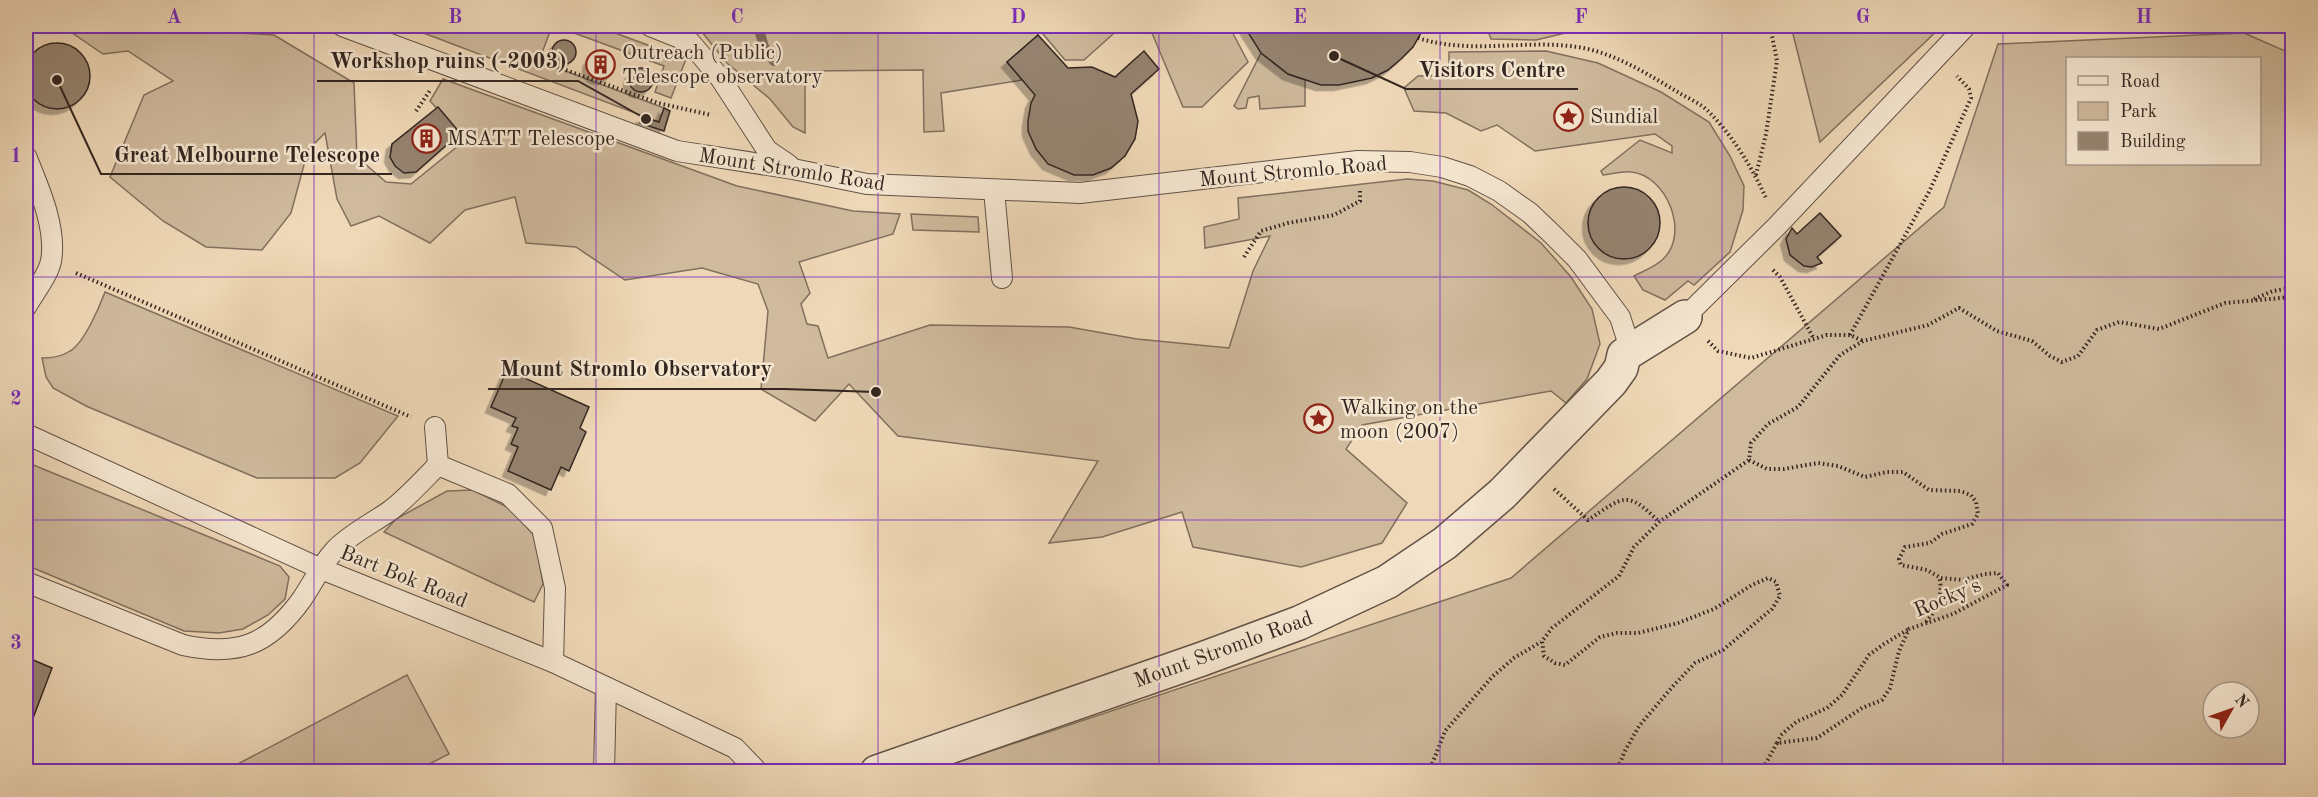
<svg xmlns="http://www.w3.org/2000/svg" width="2318" height="797" viewBox="0 0 2318 797" font-family="'Old Standard TT',serif">
<defs>
<filter id="shadow"><feDropShadow dx="-5.5" dy="5.5" stdDeviation="0" flood-color="#0004"/></filter>
</defs>
<rect width="100%" height="100%" fill="#efd8b7"/>
<filter id="stains"><feTurbulence type="fractalNoise" baseFrequency=".00333" numOctaves="4"/><feColorMatrix values="0 0 0 0 .2 0 0 0 0 .09 0 0 0 0 .02 0 0 0 .5 -.17"/></filter>
<radialGradient id="worn" r=".72"><stop offset=".6" stop-color="#630" stop-opacity="0"/><stop offset="1" stop-color="#630" stop-opacity=".3"/></radialGradient>
<g fill="#cfba9d" stroke="#81705e" stroke-width="1.5" fill-rule="evenodd">
<path d="M62,26H224L239,33L274,35L354,83L357,157L386,182L411,184L464,141L460,133L430,101L443,79L737,186L853,211L900,214L893,234L799,262L810,293L801,304L807,324L818,326L828,358L930,325L1069,327L1137,339L1229,348L1253,271L1270,236L1205,248L1204,227L1239,219L1238,198L1407,179L1433,181L1468,190L1491,204L1541,243L1571,277L1592,309L1600,344L1587,379L1566,403L1551,391L1362,425L1346,449L1407,503L1382,543L1301,567L1193,547L1182,512L1102,537L1049,543L1098,461L898,436L849,384L815,421L761,389L768,311L758,284L702,268L625,280L576,247L526,243L515,197L465,210L430,243L379,216L351,226L337,199L325,133L308,150L291,213L262,250L206,247L163,221L110,177L144,95L173,81L128,51L103,54Z"/>
<path d="M405,26H552L539,61L664,108L659,122Z"/>
<path d="M555,26H596L686,59L671,98L655,92L664,66Z"/>
<path d="M697,26H1122L1084,60H1065L1037,27L1038,35L1007,62L1022,80L941,93L944,131L924,132L923,70L805,71V133L793,127L770,99L727,63Z"/>
<path d="M1149,26H1229L1248,62L1202,107H1183Z"/>
<path d="M1486,26H1570V32L1536,40L1491,39Z"/>
<path d="M1791,26H1942L1820,142Z"/>
<path d="M2244,33L2292,54V771L928,772L1511,578L1944,207L1998,44ZM2068,58H2260V164H2068ZM2213,692H2249V728H2213Z"/>
<path d="M1546,51L1598,63L1661,92L1709,122L1730,156L1744,186L1743,210L1730,252L1694,285L1688,281L1665,300L1643,290L1634,276C1643,271 1655,267 1662,260C1691,235 1667,175 1631,172C1623,171 1612,174 1603,175L1601,171L1640,140L1672,153V146L1655,134L1535,151L1497,125L1481,131L1446,113L1414,111L1404,88L1418,76L1449,75V52Z"/>
<path d="M1261,53L1288,74L1305,80V106L1260,109L1259,96L1248,98L1246,108L1238,109L1234,106Z"/>
<path d="M911,214L978,217L979,232L913,230Z"/>
<path d="M105,292L398,416L360,463L335,478H257L86,406L53,388L46,377L42,358C52,358 61,357 70,351C84,343 99,308 105,292Z"/>
<path d="M26,462L280,566L289,577L285,599L268,615L243,629L219,633L184,631L26,565Z"/>
<path d="M473,490L509,508L535,536L543,584L534,602L384,532L396,519L447,491Z"/>
<path d="M407,675L449,754L415,771H237L234,766Z"/>
</g>
<g fill="none" stroke-linecap="round" stroke-linejoin="round">
<path stroke="#7d6c5c" stroke-width="10" d="M758,26L764,47L774,61"/>
</g>
<g fill="#95836f" stroke="#332620" stroke-width="1.5" filter="url(#shadow)">
<path d="M1244,26H1425L1413,47L1401,59L1388,70L1372,78L1339,85H1321L1288,74L1261,53Z"/>
<path d="M1038,35L1068,68L1092,67L1115,77L1144,51L1159,69L1131,94L1138,121L1135,139L1125,156L1111,168L1093,175H1074L1048,164L1036,149L1028,131V121L1031,103L1035,95L1007,62Z"/>
<circle cx="564" cy="52" r="12"/>
<circle cx="57" cy="76" r="33"/>
<circle cx="601" cy="66" r="13"/>
<circle cx="641" cy="80" r="12"/>
<path d="M438,107L460,133L416,172L404,173L395,166L390,157L392,144Z"/>
<path d="M664,108L670,111L664,131L640,123L642,117L659,122Z"/>
<circle cx="1624" cy="223" r="36"/>
<path d="M1820,213L1841,236L1817,257L1822,263L1812,267L1804,266L1790,255L1786,239L1792,228L1797,234Z"/>
<path d="M507,370L589,407L580,428L586,432L569,471L561,467L551,490L508,471L518,447L511,444L518,428L512,426L516,418L491,407Z"/>
<path d="M26,657L52,668L27,734H26Z"/>
</g>
<g fill="none" stroke-linecap="round" stroke-linejoin="round">
<defs>
<g id="service">
<path d="M342,26L677,151L793,169L867,184L1080,193L1358,161L1410,162L1442,167L1470,176L1499,191L1530,213L1552,234L1577,259L1620,317L1627,339L1624,355"/>
<path d="M650,26L690,42L721,79L767,150L789,165"/>
<path d="M26,156C38,186 57,227 51,261C48,276 33,294 26,307"/>
<path d="M994,190L1002,278"/>
<path d="M1685,317L1777,226L1966,26"/>
<path d="M435,427L438,465L508,494L542,528L555,588L553,662"/>
<path d="M26,434L319,568L553,662L735,748L758,772"/>
<path d="M26,582L183,645C238,657 269,645 302,599C313,583 321,565 335,550C350,534 373,523 391,510C408,497 423,480 438,465"/>
<path d="M604,772L606,688"/>
</g>
<path id="minor" d="M877,772L1202,659L1299,623L1387,582L1445,543L1502,494L1611,382L1621,368L1624,355L1685,317"/>
</defs>
<use href="#service" stroke="#625246" stroke-width="22"/>
<use href="#minor" stroke="#625246" stroke-width="36"/>
<g stroke="#332620" stroke-width="4" stroke-dasharray="1.5 3" stroke-linecap="butt">
<path d="M1418,38C1470,55 1524,39 1577,47C1614,52 1649,75 1681,94C1690,99 1701,104 1708,111C1732,135 1752,167 1766,198"/>
<path d="M549,64L658,103L711,115"/>
<path d="M416,111L431,89"/>
<path d="M1756,175L1766,134L1777,61L1770,26"/>
<path d="M1244,257L1261,231L1288,223L1334,215L1360,201V188"/>
<path d="M1773,270L1780,277L1814,339"/>
<path d="M76,273L411,417"/>
<path d="M2254,299L2273,291L2292,288"/>
<path d="M1850,335L1929,192L1971,98L1969,89L1957,76"/>
<path d="M1708,341L1718,351L1751,358L1827,335H1850L1863,341"/>
<path d="M1554,489L1588,520C1623,497 1627,489 1659,522"/>
<path d="M1926,622C1937,609 1944,594 1939,577"/>
<path d="M1777,743L1781,735L1796,722L1827,708L1842,695L1869,655L1884,644L1909,629"/>
<path d="M1429,772L1445,731L1492,677L1514,658L1541,642"/>
<path d="M1616,772L1625,751L1639,726L1674,685L1695,663L1723,650L1772,609L1780,596L1776,582L1768,578L1752,585L1714,609L1678,623L1638,633H1617L1600,637L1565,665L1555,663L1544,656L1542,641L1552,628L1619,576L1634,547L1659,522L1749,460"/>
<path d="M1761,772L1777,743L1817,738L1862,708L1882,700L1890,688L1899,651L1909,629L1953,614L2007,585L1998,573L1985,574L1963,580L1941,578L1927,570L1901,565L1899,559L1905,547L1930,543L1942,534L1972,524L1978,514L1976,502L1971,495L1960,491L1929,490L1903,472H1887L1865,477L1838,466L1818,463L1784,469H1767L1749,460L1751,443L1768,424L1798,407L1840,355L1863,341L1928,325L1959,308L1997,331L2032,341L2050,356L2062,362L2078,356L2097,330L2119,322L2159,329L2225,303L2292,297"/>
</g>
<use href="#service" stroke="#f5e6d0" stroke-width="20"/>
<use href="#minor" stroke="#f5e6d0" stroke-width="33"/>
</g>
<path fill="none" stroke="#7b2cbf" stroke-width="1.5" stroke-opacity="0.55" d="M314,26V772M596,26V772M878,26V772M1159,26V772M1440,26V772M1722,26V772M2003,26V772M26,277H2292M26,520H2292"/>
<defs>
<symbol id="building-ring" viewBox="-11 -11 22 22"><circle r="9.5" fill="#f5e6d0" stroke="#8f2418" stroke-width="1.5"/><path d="M-4-6H4V6H1V3H-1V6H-4ZM-2.5-4.3h1.7v1.8h-1.7ZM.8-4.3h1.7v1.8H.8ZM-2.5-1h1.7V.8h-1.7ZM.8-1h1.7V.8H.8Z" fill="#8f2418"/></symbol>
<symbol id="sight-ring" viewBox="-11 -11 22 22"><circle r="9.5" fill="#f5e6d0" stroke="#8f2418" stroke-width="1.5"/><path d="M0-6L1.8-2.2L6-1.7L2.9 1.2L3.7 5.4L0 3.3L-3.7 5.4L-2.9 1.2L-6-1.7L-1.8-2.2Z" fill="#8f2418"/></symbol>
</defs>
<g fill-rule="evenodd">
<use href="#building-ring" x="584" y="48" width="33" height="33"/>
<use href="#sight-ring" x="1552" y="100" width="33" height="33"/>
<use href="#building-ring" x="410" y="122" width="33" height="33"/>
<use href="#sight-ring" x="1302" y="402" width="33" height="33"/>
</g>
<g text-anchor="middle" stroke-width="5" stroke-linejoin="round" paint-order="stroke">
<g font-size="21" fill="#332620" stroke="#f5e6d0" text-anchor="start">
<text x="622" y="59">Outreach (Public)<tspan x="622" dy="24">Telescope observatory</tspan></text>
<text x="1590" y="123">Sundial</text>
<text x="447" y="145">MSATT Telescope</text>
<text x="1340" y="414">Walking on the<tspan x="1340" dy="24">moon (2007)</tspan></text>
</g>
<g font-size="21" fill="#332620" stroke="#f5e6d0">
<text transform="translate(792 169) rotate(9)" y="7">Mount Stromlo Road</text>
<text transform="translate(1293 171) rotate(-5)" y="7">Mount Stromlo Road</text>
<text transform="translate(404 576) rotate(22)" y="7">Bart Bok Road</text>
<text transform="translate(1947 597) rotate(-23)" y="7">Rocky's</text>
<text transform="translate(1223 649) rotate(-20)" y="7">Mount Stromlo Road</text>
</g>
</g>
<path fill="none" stroke="#332620" stroke-width="2" d="M646 119L578 81H317M1334 56L1406 89H1578M57 80L101 174H392M876 392L784 389H488"/>
<g fill="#332620" stroke="#f5e6d0" stroke-width="2">
<circle cx="646" cy="119" r="6"/>
<circle cx="1334" cy="56" r="6"/>
<circle cx="57" cy="80" r="6"/>
<circle cx="876" cy="392" r="6"/>
</g>
<g font-size="22" text-anchor="middle" font-weight="bold" fill="#332620" stroke="#f5e6d0" stroke-width="5" stroke-linejoin="round" paint-order="stroke">
<text x="448" y="68">Workshop ruins (-2003)</text>
<text x="1492" y="77">Visitors Centre</text>
<text x="247" y="162">Great Melbourne Telescope</text>
<text x="636" y="376">Mount Stromlo Observatory</text>
</g>
<rect width="2318" height="797" fill="none" stroke="#efd8b7" stroke-width="66"/>
<rect x="2066" y="57" width="195" height="108" fill="#f5e6d0" stroke="#a7998a" stroke-width="1.5"/>
<rect x="2078" y="76" width="30" height="9" fill="#f5e6d0" stroke="#a7998a" stroke-width="1.5"/>
<text x="2120" y="87" font-size="18" fill="#332620">Road</text>
<rect x="2078" y="102" width="30" height="18" fill="#cfba9d" stroke="#a7998a" stroke-width="1.5"/>
<text x="2120" y="117" font-size="18" fill="#332620">Park</text>
<rect x="2078" y="132" width="30" height="18" fill="#95836f" stroke="#a7998a" stroke-width="1.5"/>
<text x="2120" y="147" font-size="18" fill="#332620">Building</text>
<g transform="translate(2231 710) rotate(50)"><circle r="28" fill="#f5e6d0" stroke="#a7998a" stroke-width="1.5"/>
<path d="M0-4.5L10 22L0 15L-10 22Z" fill="#8f2418"/>
<text y="-9" font-size="16" font-weight="bold" text-anchor="middle" fill="#332620">N</text>
</g>
<rect x="33" y="33" width="2252" height="731" fill="none" stroke="#7b2cbf" stroke-width="2"/>
<g font-size="20" text-anchor="middle" font-weight="bold" fill="#7b2cbf">
<text x="174" y="23">A</text>
<text x="455" y="23">B</text>
<text x="737" y="23">C</text>
<text x="1018" y="23">D</text>
<text x="1300" y="23">E</text>
<text x="1581" y="23">F</text>
<text x="1863" y="23">G</text>
<text x="2144" y="23">H</text>
<text x="16" y="162">1</text>
<text x="16" y="405">2</text>
<text x="16" y="649">3</text>
</g>
<rect width="100%" height="100%" filter="url(#stains)"/>
<rect width="100%" height="100%" fill="url(#worn)"/>
</svg>
